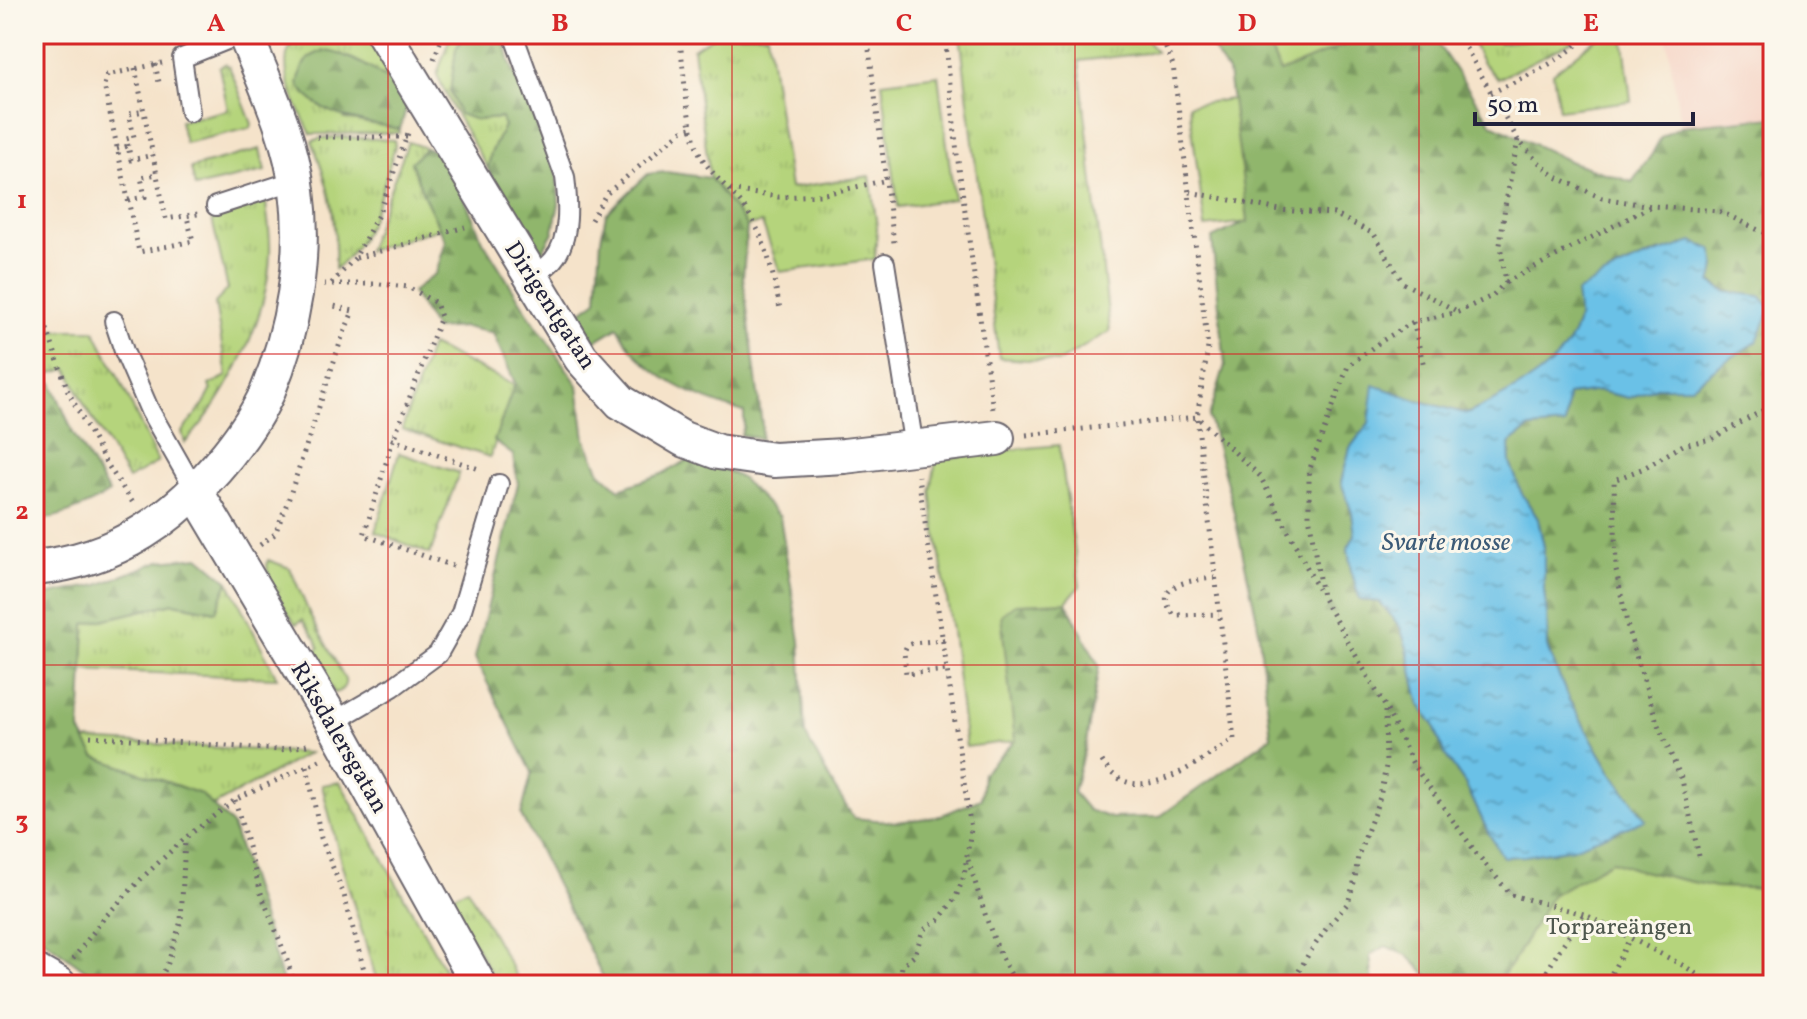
<svg xmlns="http://www.w3.org/2000/svg" width="1807" height="1019" viewBox="0 0 1807 1019" font-family="Vollkorn,serif">
<defs>
<pattern id="grass-tufts" width="24" height="20" patternUnits="userSpaceOnUse" patternTransform="scale(2)"><rect width="24" height="20" fill="#b5d47c"/><path d="M3 7l-1-3M5 7V3M7 7l1-3M15 17l-1-3M17 17v-4M19 17l1-3" fill="none" stroke="#9bb66c"/></pattern>
<pattern id="forest-firs" width="22" height="20" patternUnits="userSpaceOnUse" patternTransform="scale(2)"><rect width="22" height="20" fill="#90b66c"/><path d="M5 1l3.5 6h-7zM16 11l3.5 6h-7z" fill="#75945a"/></pattern>
<pattern id="water-ripples" width="26" height="14" patternUnits="userSpaceOnUse" patternTransform="scale(2)"><rect width="26" height="14" fill="#6ac1e7"/><path d="M2 4q2-2 4 0t4 0M15 11q2-2 4 0t4 0" fill="none" stroke="#579cbc"/></pattern>
</defs>
<rect width="100%" height="100%" fill="#fbf7ec"/>
<filter id="ink" filterUnits="userSpaceOnUse"><feTurbulence type="fractalNoise" baseFrequency=".0125" numOctaves="2"/><feDisplacementMap in="SourceGraphic" scale="16" xChannelSelector="R" yChannelSelector="G"/><feConvolveMatrix kernelMatrix="1 2 1 2 8 2 1 2 1" color-interpolation-filters="sRGB"/></filter>
<filter id="wash" filterUnits="userSpaceOnUse"><feTurbulence type="fractalNoise" baseFrequency=".006" numOctaves="4" result="noise"/><feDisplacementMap in="SourceGraphic" scale="32" xChannelSelector="R" yChannelSelector="G"/><feGaussianBlur stdDeviation="1.8" result="paint"/><feColorMatrix in="noise" values="0 0 0 0 0 0 0 0 0 0 0 0 0 0 0 0 0 1.4 0 .05"/><feComposite in="paint" operator="in"/></filter>
<g filter="url(#wash)">
<rect width="100%" height="100%" fill="#f5e3ca"/>
<path fill="#f5d2c3" d="M1666,34H1773V117L1681,126Z"/>
<g fill="url(#grass-tufts)" stroke="#6c7b5c" stroke-width="2">
<path d="M302,34H364L378,45L405,84L345,119L400,129L399,133L311,134C300,112 282,81 287,55C289,47 296,40 302,34Z"/>
<path d="M451,34H465L456,49L451,92L476,120L501,118L504,126L491,153L488,169L453,109L437,75Z"/>
<path d="M717,34H767L790,188L870,176L877,227L875,259L780,272L762,223L747,226L710,178L693,49Z"/>
<path d="M960,34H1064L1070,36L1071,34H1142L1156,52L1079,61L1110,331L1058,362L999,358Z"/>
<path d="M1468,34H1498L1500,43L1543,38V34H1575L1571,42L1498,79L1482,62Z"/>
<path d="M225,64L229,66L252,124L251,128L185,143L180,121L228,110L219,67Z"/>
<path d="M341,137L394,140L395,146C382,188 372,241 335,269C337,217 330,189 312,141L321,138Z"/>
<path d="M408,142L426,148L411,163L424,196L440,228L367,251Z"/>
<path d="M260,149L265,171L195,187L191,168Z"/>
<path d="M266,202C267,218 271,235 270,252C269,316 229,396 185,443L182,432L204,404L211,391L209,385L227,376L215,303L228,289L211,215Z"/>
<path d="M34,253L52,330H94L120,380L158,462L128,479L83,402L68,369L48,374L34,367Z"/>
<path d="M431,345L516,386L490,457L402,429Z"/>
<path d="M399,453L459,473L430,554L375,532Z"/>
<path d="M268,560L290,568L310,615L345,679C346,686 342,691 334,693L313,653L319,648L316,639L302,620L296,624L294,622C284,606 262,578 268,560Z"/>
<path d="M228,581L277,678L83,670L85,624L174,603L216,611Z"/>
<path d="M85,740L309,753L213,806L201,794L95,757Z"/>
<path d="M340,782L451,981L441,985H378L341,862L322,785Z"/>
<path d="M467,888L521,985H497L449,898Z"/>
</g>
<g fill="url(#forest-firs)" stroke="#596c54" stroke-width="2" fill-rule="evenodd">
<path d="M465,34H503L510,63L557,173L559,204L553,232L539,258L531,253L488,169L491,153L504,126L501,118L476,120L459,114L450,92L456,49Z"/>
<path d="M1202,34H1264L1280,72L1359,39L1357,34H1431L1492,124L1571,162L1632,182L1652,154L1661,137L1681,126L1773,117V889L1715,887L1637,870L1612,861L1552,895L1517,955L1497,985H1437L1407,955L1386,946L1370,955L1373,985H607L521,815L532,772L475,658L518,484L513,455L494,441L515,383L493,333L464,327L435,329L412,292L436,273L446,241L424,196L411,162L426,148L440,152L456,179L483,241L527,312L578,385L585,439L600,472L619,489L662,474L698,455L741,478L780,517L800,641L805,734L834,787L854,818L896,822L937,817L981,799L983,773L1015,741L1001,615L1015,604L1066,602L1099,666L1086,743L1073,792L1088,810L1111,818L1159,817L1271,737L1257,619L1230,495L1209,417L1225,365L1212,238L1248,221L1228,72ZM1661,251L1727,292L1720,365L1691,387H1657L1629,398L1599,391L1568,395L1565,425L1530,428L1509,444L1510,462L1521,492L1538,519L1544,547V590L1547,615L1548,650L1569,700L1609,769L1645,820L1488,832L1466,785L1444,753L1434,725L1420,705L1407,648L1400,626L1380,602L1360,600L1351,570L1348,548L1355,535L1352,513L1341,482L1350,448L1369,423L1417,400L1467,414C1506,395 1564,370 1577,324C1580,315 1577,302 1577,293C1604,275 1630,262 1661,251Z"/>
<path d="M323,51C355,53 385,78 410,96L400,129C365,122 318,118 298,84C302,65 304,57 323,51Z"/>
<path d="M666,172L710,178L747,226L743,277L762,425L761,439L741,435L744,426V412C705,401 657,382 631,348C626,342 622,334 618,327L595,341L579,313L597,300L601,239L606,214L648,174Z"/>
<path d="M34,367L48,374L73,433L109,493C85,508 62,517 34,521Z"/>
<path d="M199,557L228,581L216,611L174,603L85,624L80,731L95,757L201,794L232,825L284,985H105L34,932V597L98,585L160,561Z"/>
</g>
<g fill="#b5d47c" stroke="#6c7b5c" stroke-width="2">
<path d="M1264,34H1357L1359,39L1280,72Z"/>
<path d="M1623,34L1631,101L1559,110L1553,73L1598,37Z"/>
<path d="M938,75L954,199L898,207L882,82Z"/>
<path d="M1232,99L1248,222L1205,227L1189,105Z"/>
<path d="M1059,445L1080,586L1066,602L1015,604L1001,615L1015,741L966,747L952,631L934,518L931,490L936,460L986,452Z"/>
<path d="M1612,861L1637,870L1715,887L1773,889V981L1771,985H1497L1517,955L1552,895Z"/>
</g>
<path fill="url(#water-ripples)" stroke="#467291" stroke-width="2" d="M1693,242L1712,249C1717,262 1715,270 1711,283L1727,292L1760,296L1771,308L1757,341L1720,365L1691,387H1657L1629,398L1599,391L1568,395L1565,425L1530,428L1509,444L1510,462L1521,492L1538,519L1544,547V590L1547,615L1548,650L1569,700L1609,769L1646,820L1573,848L1525,856L1503,857L1488,832L1466,785L1444,753L1434,725L1420,705L1407,648L1400,627L1380,602L1360,600L1351,570L1348,548L1355,535L1352,513L1341,482L1350,448L1369,423L1374,385L1417,400L1467,414C1506,395 1564,369 1577,324C1580,315 1577,302 1576,293C1616,267 1648,255 1693,242Z"/>
</g>
<g filter="url(#ink)">
<g fill="none" stroke-linecap="round" stroke-linejoin="round">
<defs>
<g id="service">
<path d="M513,34L565,177C568,202 571,239 553,260C547,267 539,272 532,277"/>
<path d="M190,112L182,58L242,34"/>
<path d="M216,206L296,180"/>
<path d="M885,263L914,448"/>
<path d="M114,321L124,351L150,411L196,492"/>
<path d="M333,722L393,687L438,654L461,613L499,484"/>
</g>
<g id="minor">
<path d="M384,34L581,358L621,402L683,439L718,452L774,460L844,456L997,438"/>
<path d="M196,492L333,722L479,985"/>
<path d="M34,568C118,560 176,518 228,454C243,435 257,415 267,393C293,331 306,257 297,190C291,136 265,84 245,34"/>
<path d="M34,971L59,985"/>
</g>
</defs>
<use href="#service" stroke="#6c666d" stroke-width="22"/>
<use href="#minor" stroke="#6c666d" stroke-width="38"/>
<g stroke="#6c666d" stroke-width="5" stroke-dasharray="2 6" stroke-linecap="butt">
<path d="M679,34C684,67 686,126 700,154C710,174 730,189 743,206C766,235 773,274 780,309"/>
<path d="M867,34L894,243"/>
<path d="M945,34L957,154L993,410"/>
<path d="M1458,34L1518,140L1536,160L1556,177L1602,198L1651,206L1719,211L1773,237"/>
<path d="M434,59L443,34"/>
<path d="M162,63L107,75L104,85L139,252L193,241L187,217"/>
<path d="M155,64L160,87"/>
<path d="M135,68L166,219L198,214"/>
<path d="M1491,93C1522,78 1565,61 1587,34"/>
<path d="M317,137H407"/>
<path d="M1518,140L1505,206L1500,245L1506,282L1492,296L1458,312L1413,322L1380,342L1348,366L1309,471V515L1322,597L1385,706L1414,766L1477,854L1511,895L1584,914L1686,967L1713,985"/>
<path d="M128,146L126,139L134,137L129,114L144,111"/>
<path d="M117,149L128,146L131,160L153,155"/>
<path d="M730,190L778,197L820,195L887,180"/>
<path d="M1190,192L1280,210L1334,214L1374,234L1403,283L1457,311"/>
<path d="M128,200L145,197L141,177L157,174"/>
<path d="M591,220L606,194L682,131L691,128"/>
<path d="M356,258L465,227"/>
<path d="M1506,282L1650,207"/>
<path d="M324,284H331L355,258L380,211L408,133"/>
<path d="M332,284H380L408,287L436,303L441,317L393,440"/>
<path d="M34,291L68,391L103,458L133,503"/>
<path d="M1413,322L1424,366"/>
<path d="M1026,435L1197,417L1260,476L1318,589"/>
<path d="M260,545L275,534L289,498L341,340L353,311L330,305"/>
<path d="M453,566L364,535L393,440L482,470"/>
<path d="M1215,578C1195,580 1148,583 1174,615L1219,614"/>
<path d="M944,640L913,643L907,645L904,652L906,674L948,670"/>
<path d="M90,736L281,750L312,744"/>
<path d="M1102,761C1134,814 1199,761 1234,739L1197,417L1208,347L1173,65L1162,39L1158,34"/>
<path d="M307,766L321,838L344,895L368,985"/>
<path d="M235,800L261,893L285,954L295,985"/>
<path d="M1699,856L1682,780L1658,725L1629,633L1616,570L1614,480L1644,468L1683,445L1711,439L1773,405"/>
<path d="M968,860C981,899 994,953 1018,985"/>
<path d="M73,959L104,918L143,877L185,838L235,800L320,760"/>
<path d="M1608,980L1630,938"/>
<path d="M1710,982H1748L1773,980"/>
<path d="M156,985L167,966L181,921L185,839"/>
<path d="M899,985L902,966L915,955L922,933L928,926L939,920L956,897L964,876L971,829L918,476"/>
<path d="M1291,985L1308,955L1326,929L1348,903L1355,879L1358,856L1380,797L1386,766L1385,711"/>
<path d="M1539,985L1561,947L1584,914"/>
</g>
<use href="#service" stroke="#fff" stroke-width="18"/>
<use href="#minor" stroke="#fff" stroke-width="34"/>
</g>
</g>
<path fill="none" stroke="#d62828" stroke-width="2" stroke-opacity="0.55" d="M388,34V985M732,34V985M1075,34V985M1419,34V985M34,354H1773M34,665H1773"/>
<g text-anchor="middle" stroke-width="6" stroke-linejoin="round" paint-order="stroke">
<g font-size="24" fill="#22223b" stroke="#fbf7ec">
<text transform="translate(551 305) rotate(57)" y="8">Dirigentgatan</text>
<text transform="translate(340 737) rotate(60)" y="8">Riksdalersgatan</text>
</g>
<g font-size="24" fill="#4e574e" stroke="#fbf7ec">
<text x="1619" y="934">Torpareängen</text>
</g>
<g font-size="26" font-style="italic" fill="#3b5a77" stroke="#fbf7ec">
<text x="1446" y="550">Svarte mosse</text>
</g>
</g>
<rect width="1807" height="1019" fill="none" stroke="#fbf7ec" stroke-width="88"/>
<path d="M1475 112v12h218v-12" fill="none" stroke="#22223b" stroke-width="4"/>
<text x="1487" y="112" font-size="24" fill="#22223b" stroke="#fbf7ec" stroke-width="6" paint-order="stroke">50 m</text>
<rect x="44" y="44" width="1719" height="931" fill="none" stroke="#d62828" stroke-width="3"/>
<g font-size="26" text-anchor="middle" font-weight="bold" fill="#d62828">
<text x="216" y="31">A</text>
<text x="560" y="31">B</text>
<text x="904" y="31">C</text>
<text x="1247" y="31">D</text>
<text x="1591" y="31">E</text>
<text x="22" y="208">1</text>
<text x="22" y="519">2</text>
<text x="22" y="829">3</text>
</g>
</svg>
